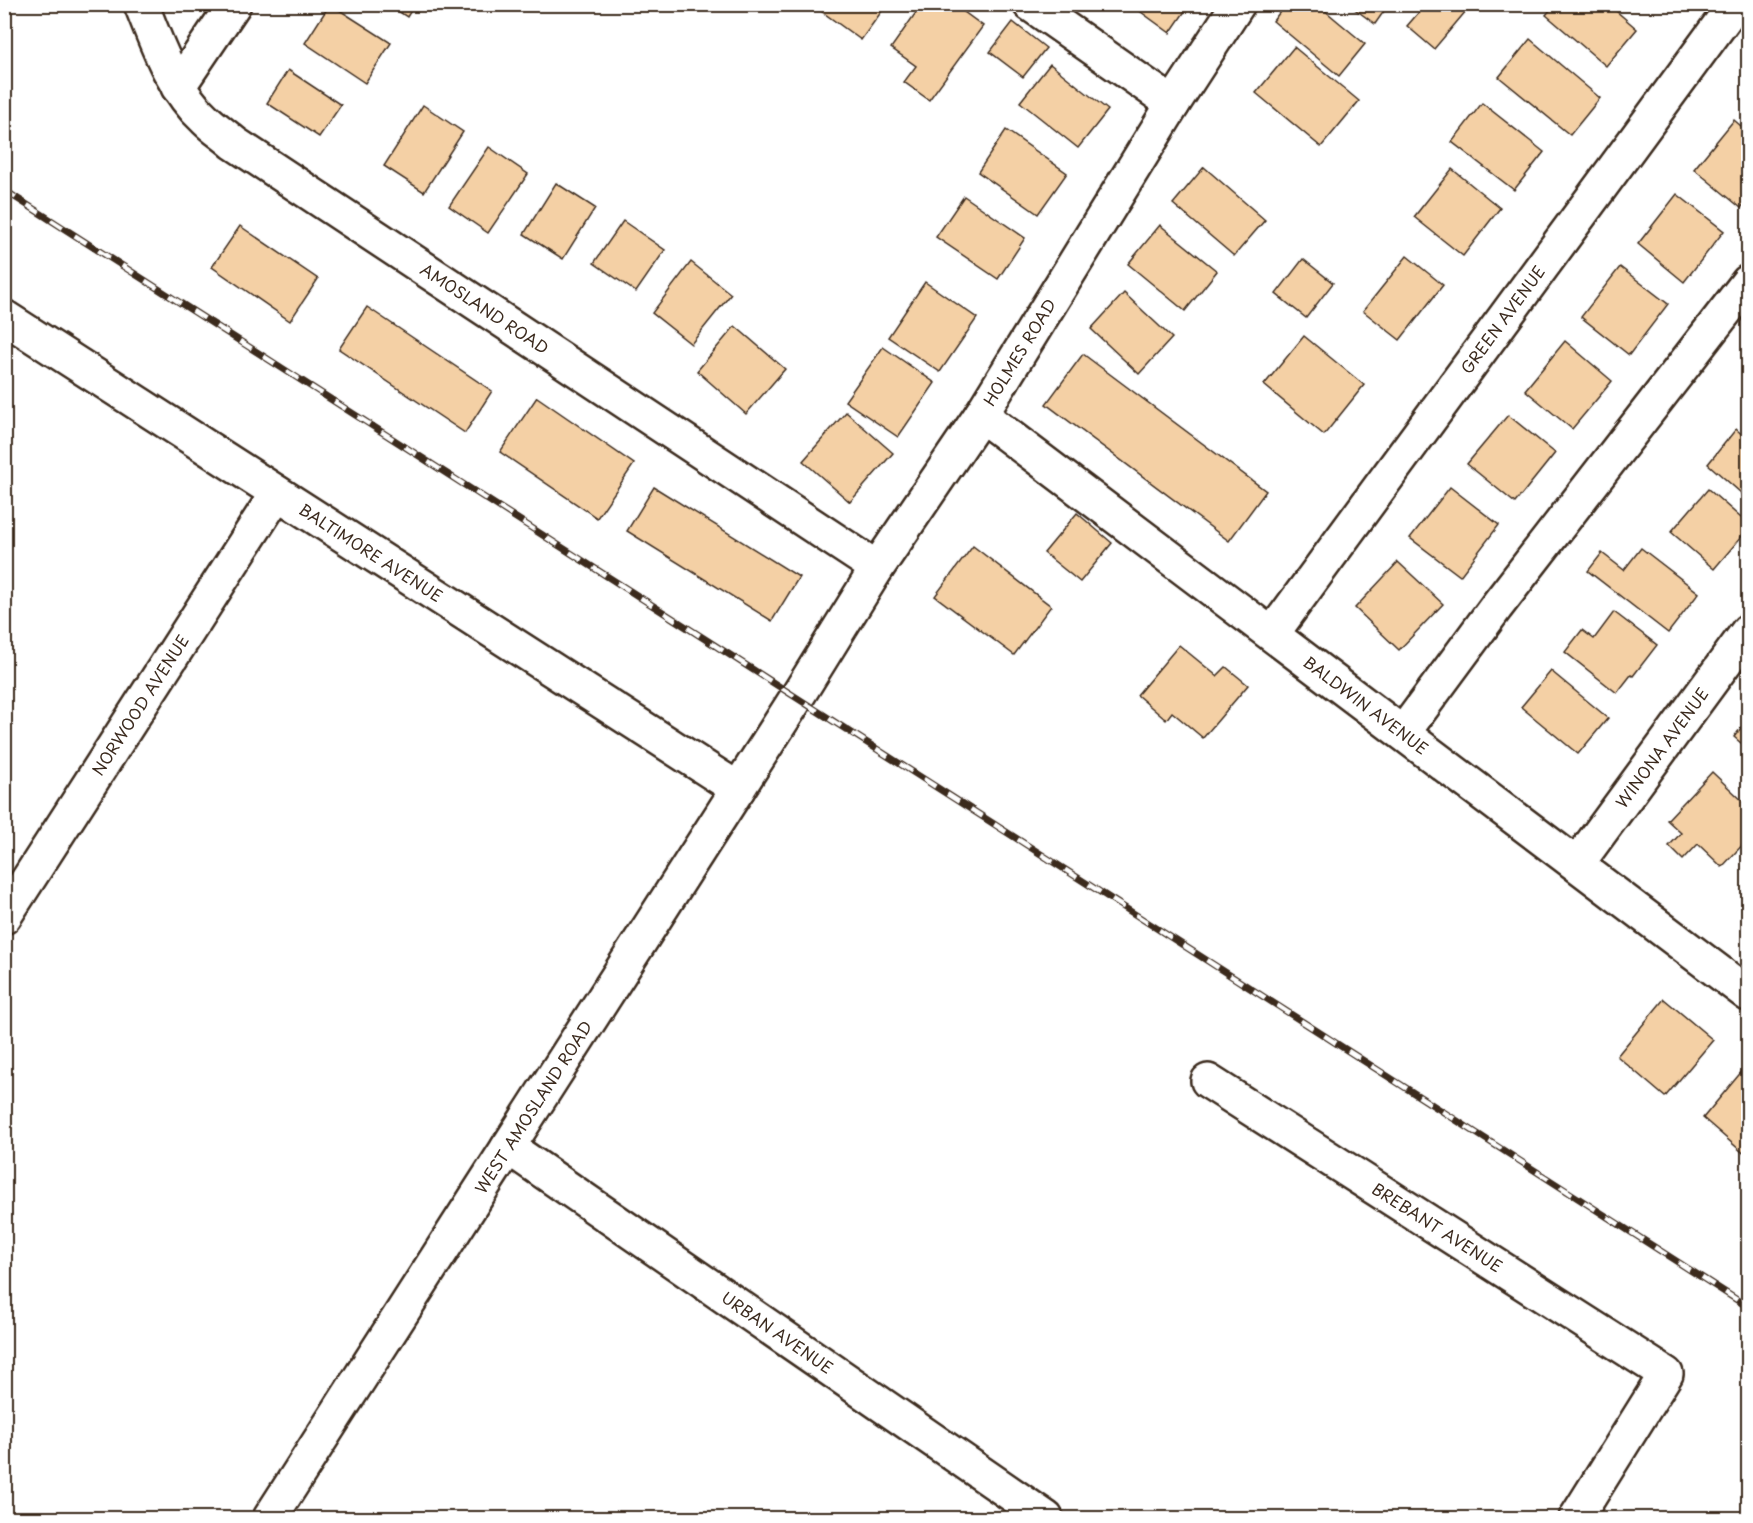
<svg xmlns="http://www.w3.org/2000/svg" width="1753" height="1523" viewBox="0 0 1753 1523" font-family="'Playpen Sans',sans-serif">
<rect width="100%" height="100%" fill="#fff"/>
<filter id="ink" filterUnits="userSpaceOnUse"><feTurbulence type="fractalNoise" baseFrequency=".0167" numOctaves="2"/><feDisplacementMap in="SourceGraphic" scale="12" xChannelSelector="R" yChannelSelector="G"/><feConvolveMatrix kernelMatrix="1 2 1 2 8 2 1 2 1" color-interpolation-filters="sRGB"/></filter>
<g filter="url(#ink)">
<g fill="#f4d0a5" stroke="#3b2a1e" stroke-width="1.5">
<path d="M330,4L391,43L365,83L305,43Z"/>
<path d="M387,4H415L407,17Z"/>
<path d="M825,4H887L861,40L821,11Z"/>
<path d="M922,4H953L983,26L929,100L904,82L916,66L891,48Z"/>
<path d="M1130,4H1190L1170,33Z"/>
<path d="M1286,4H1317L1365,44L1339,76L1273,21Z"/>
<path d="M1348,4H1389L1375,24Z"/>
<path d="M1426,4H1472L1434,49L1407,26Z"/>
<path d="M1555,4H1565L1570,9L1575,4H1608L1637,29L1606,66L1546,15Z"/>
<path d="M1013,22L1046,48L1023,77L990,52Z"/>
<path d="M1530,39L1600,98L1570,135L1499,77Z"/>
<path d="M1294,47L1359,101L1321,147L1256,93Z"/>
<path d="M1050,64L1108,110L1078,148L1020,102Z"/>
<path d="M288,70L341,105L319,137L267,103Z"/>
<path d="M1482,103L1544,152L1514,190L1452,142Z"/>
<path d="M423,105L463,132L424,192L384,166Z"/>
<path d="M1734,120L1748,132V199L1741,208L1694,169Z"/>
<path d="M1006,130L1067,173L1038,214L978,172Z"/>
<path d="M489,147L528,174L488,233L449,206Z"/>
<path d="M1204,167L1265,220L1234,256L1173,204Z"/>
<path d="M1452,169L1500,208L1463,256L1414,217Z"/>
<path d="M556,183L595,208L563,259L524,234Z"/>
<path d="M1677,194L1724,231L1684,282L1638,244Z"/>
<path d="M964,196L1025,238L998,279L936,237Z"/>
<path d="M623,221L665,250L636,292L594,263Z"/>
<path d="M1160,225L1217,271L1185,311L1128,264Z"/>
<path d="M240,226L318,279L290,321L212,267Z"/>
<path d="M1407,256L1443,285L1400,340L1363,311Z"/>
<path d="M1303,259L1333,283L1306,318L1276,294Z"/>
<path d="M691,262L731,294L691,344L652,313Z"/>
<path d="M1620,267L1668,304L1629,355L1581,317Z"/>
<path d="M925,282L977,318L940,372L888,337Z"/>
<path d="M1124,293L1172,338L1139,374L1091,329Z"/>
<path d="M367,307L492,391L465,433L339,349Z"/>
<path d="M735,326L785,369L746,414L697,371Z"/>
<path d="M1304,336L1364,385L1324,435L1264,385Z"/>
<path d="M1565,341L1612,381L1572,429L1525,390Z"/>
<path d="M883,347L935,383L898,437L845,401Z"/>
<path d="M1083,354L1266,491L1229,541L1046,404Z"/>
<path d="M537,397L634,464L597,518L500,452Z"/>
<path d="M846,412L893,453L850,502L803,461Z"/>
<path d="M1508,415L1555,453L1515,503L1467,464Z"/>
<path d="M1736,429L1748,440V499L1708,464Z"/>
<path d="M654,487L799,577L772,621L627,531Z"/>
<path d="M1450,487L1499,525L1460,576L1410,538Z"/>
<path d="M1708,489L1748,524V529L1714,569L1671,532Z"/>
<path d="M1077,513L1112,543L1080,582L1044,553Z"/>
<path d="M973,546L1051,606L1014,655L935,596Z"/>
<path d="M1641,548L1699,593L1668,633L1588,571L1602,553L1624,570Z"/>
<path d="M1398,562L1443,604L1399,650L1355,608Z"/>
<path d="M1614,612L1657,645L1633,676L1631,675L1617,693L1565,652L1582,630L1594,639Z"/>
<path d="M1179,645L1217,676L1226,667L1248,685L1203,738L1172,712L1166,720L1137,695Z"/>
<path d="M1551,671L1608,718L1578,754L1521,707Z"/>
<path d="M1748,719V749L1734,737Z"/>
<path d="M1712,772L1748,806V839L1722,867L1698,844L1683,860L1669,846L1681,833L1667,820Z"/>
<path d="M1664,999L1713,1040L1665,1097L1617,1056Z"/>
<path d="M1748,1064V1157L1703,1118Z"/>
</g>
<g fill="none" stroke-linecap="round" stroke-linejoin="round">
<defs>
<g id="minor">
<path id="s1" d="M141,4C157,44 172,89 205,119C214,128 225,135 234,143L877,568"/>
<path d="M1030,4L1173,104"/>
<path d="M178,87L234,4"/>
<path id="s2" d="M4,317L738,789"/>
<path id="s3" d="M981,415L1748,994"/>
<path id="s4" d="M1272,634L1735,4"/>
<path d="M1403,733L1496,607L1748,282"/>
<path id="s5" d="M1577,864L1748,631"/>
<path id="s6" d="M4,917L277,493"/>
<path id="s7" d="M1208,1081L1666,1374L1576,1518"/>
<path id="s8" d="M508,1147L1046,1518"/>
<path id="s9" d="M270,1518L797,697L877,568L981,415L1173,104L1238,4"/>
</g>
</defs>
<use href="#minor" stroke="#3b2a1e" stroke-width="38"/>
<use href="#minor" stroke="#fff" stroke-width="33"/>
<defs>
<path id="rail" d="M4,190L1748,1307"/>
</defs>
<use href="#rail" stroke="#3b2a1e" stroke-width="7"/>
<use href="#rail" stroke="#fff" stroke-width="4.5" stroke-dasharray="14" stroke-linecap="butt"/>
</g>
</g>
<g text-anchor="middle" stroke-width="5" stroke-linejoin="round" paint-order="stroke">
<g font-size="16" fill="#3b2a1e" stroke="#fff">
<text dy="6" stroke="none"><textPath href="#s1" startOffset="471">AMOSLAND ROAD</textPath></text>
<text dy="6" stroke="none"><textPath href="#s4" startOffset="390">GREEN AVENUE</textPath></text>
<text dy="6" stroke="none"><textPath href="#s9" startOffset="1386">HOLMES ROAD</textPath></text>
<text dy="6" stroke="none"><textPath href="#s2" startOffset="436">BALTIMORE AVENUE</textPath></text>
<text dy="6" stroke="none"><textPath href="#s3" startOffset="482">BALDWIN AVENUE</textPath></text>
<text dy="6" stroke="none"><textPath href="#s6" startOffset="252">NORWOOD AVENUE</textPath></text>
<text dy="6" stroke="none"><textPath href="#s5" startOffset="144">WINONA AVENUE</textPath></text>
<text dy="6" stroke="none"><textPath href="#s9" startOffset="488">WEST AMOSLAND ROAD</textPath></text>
<text dy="6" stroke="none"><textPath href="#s7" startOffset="272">BREBANT AVENUE</textPath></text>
<text dy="6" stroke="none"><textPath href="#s8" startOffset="327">URBAN AVENUE</textPath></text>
</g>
</g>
<rect width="1753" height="1523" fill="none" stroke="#fff" stroke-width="24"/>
<rect x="12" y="12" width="1729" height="1499" fill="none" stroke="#3b2a1e" stroke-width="2" filter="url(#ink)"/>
</svg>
